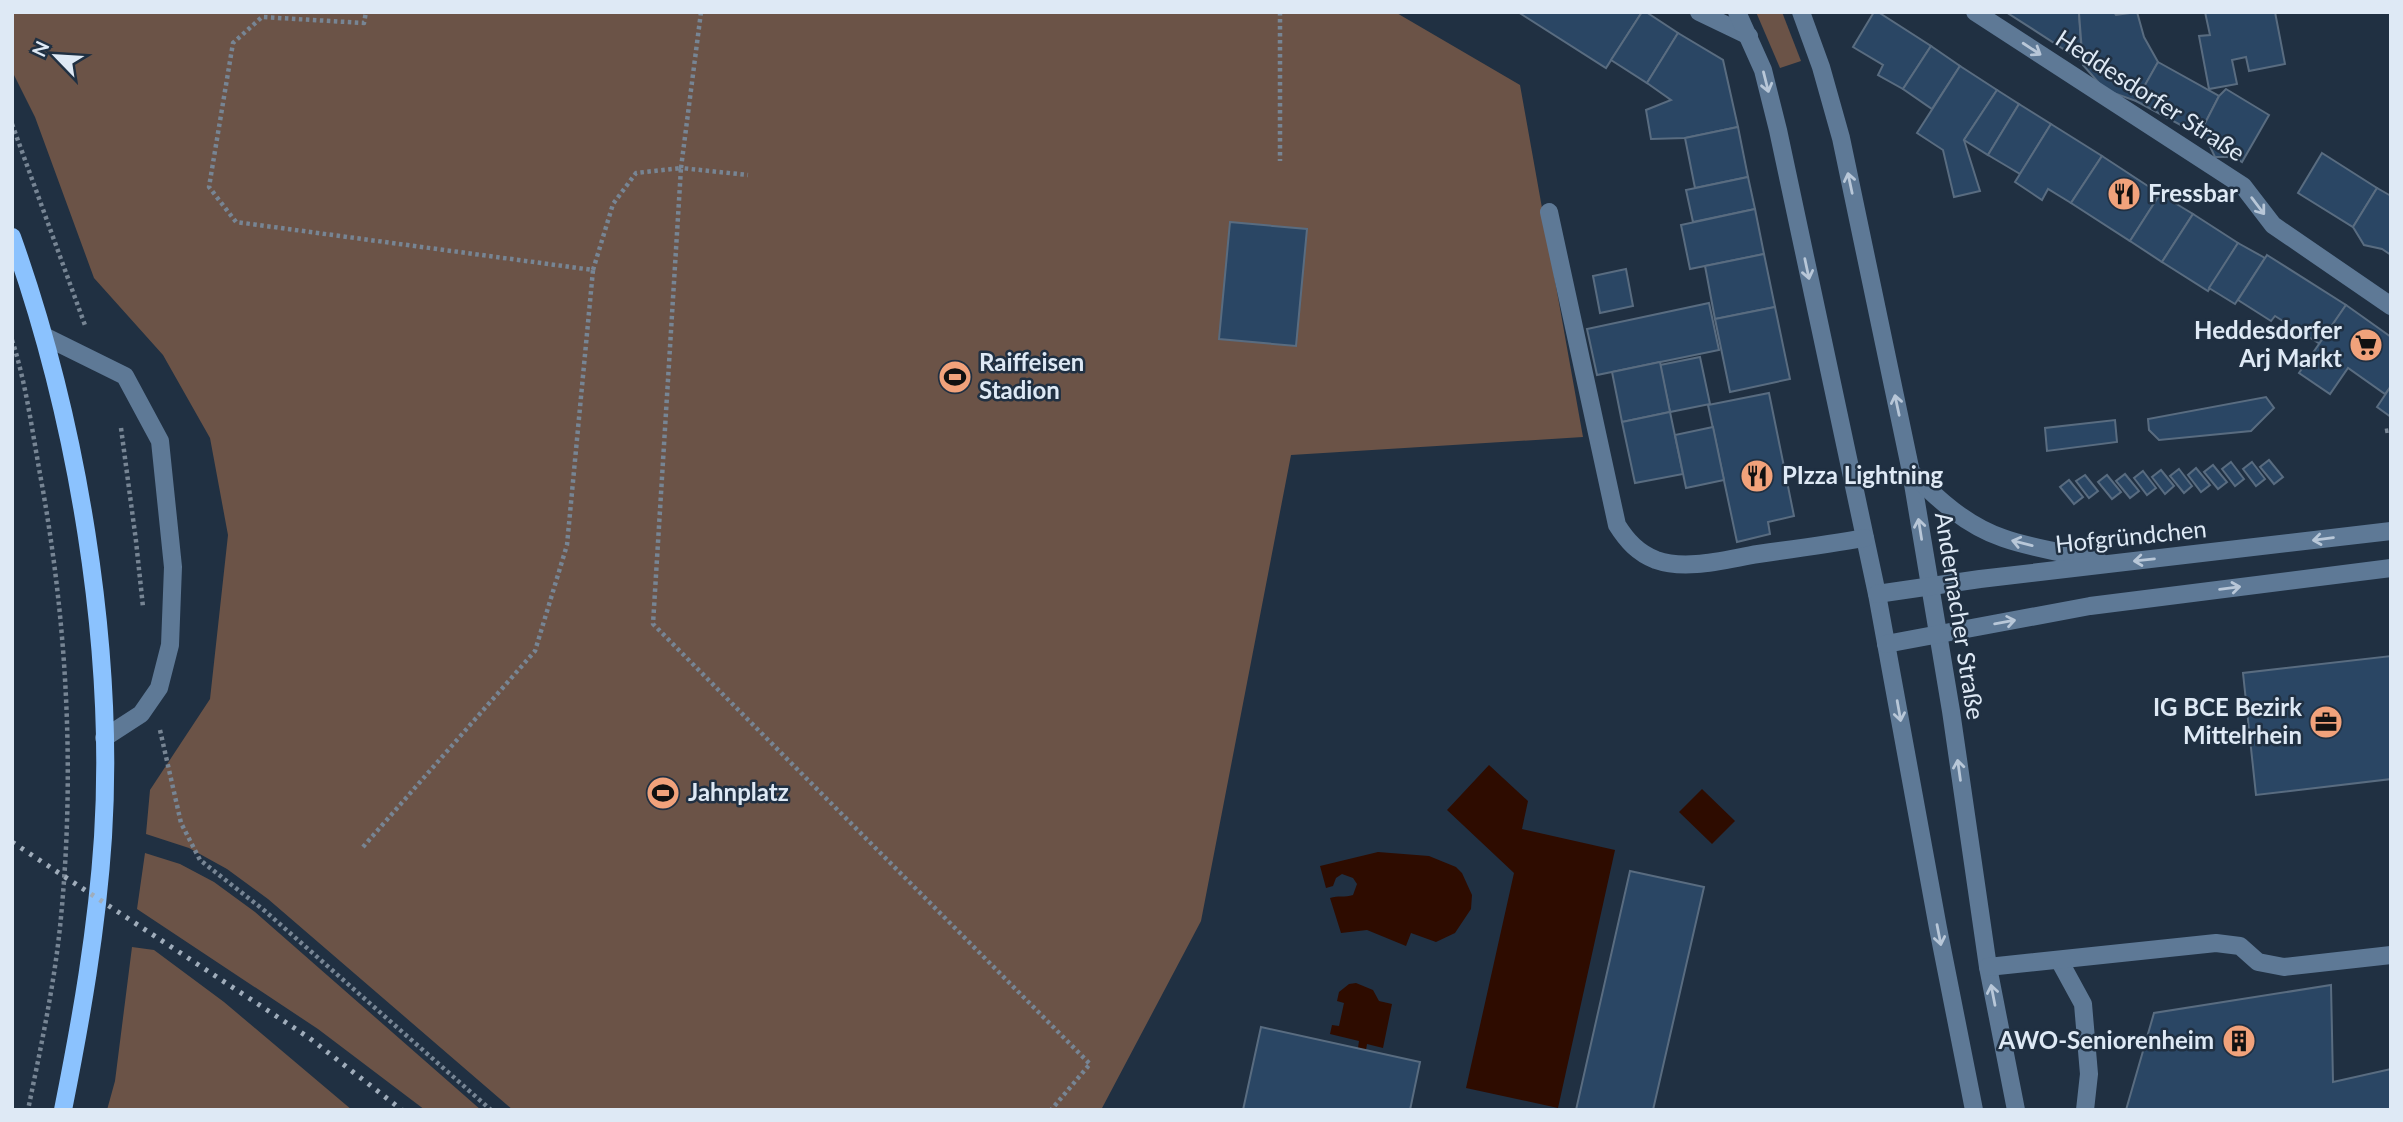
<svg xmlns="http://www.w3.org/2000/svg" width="2403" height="1122" viewBox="0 0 2403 1122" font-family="Lato,sans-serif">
<rect width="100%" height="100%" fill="#203042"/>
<g fill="#6b5347">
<path d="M12,12H663L683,14L684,12H1395L1520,85L1583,437L1291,455L1201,921L1101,1110H513L268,899L227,869L189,848L146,834L150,790L210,699L228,535L210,438L163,355L94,278L35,117L12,71Z"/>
<path d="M1756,12H1782L1801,61L1780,68Z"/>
<path d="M145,853L180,864L214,882L255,912L481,1110H425L318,1029L137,909Z"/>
<path d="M132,947L154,950L224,1002L352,1110H107L115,1081Z"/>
</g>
<g fill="#2e0c00">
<path d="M1489,765L1528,801L1522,829L1615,850L1558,1108L1466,1088L1514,873L1447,810Z"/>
<path d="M1702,789L1735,821L1712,844L1679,812Z"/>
<path d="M1378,852L1429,856L1456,867L1462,873L1472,895L1471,909L1455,933L1436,942L1411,933L1406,946L1367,930L1341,933L1330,898C1338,895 1345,898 1353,895L1357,884L1353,878L1342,874L1336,878L1333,886L1326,888L1320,866Z"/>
<path d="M1356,983L1373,990L1379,1001L1392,1004L1383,1048L1367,1044L1366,1050L1358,1048L1359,1041L1330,1034L1332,1025L1339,1026L1344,1003L1337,1001L1339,992L1349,984Z"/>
</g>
<g fill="#2a4664" stroke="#596c80" stroke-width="2">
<path d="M1518,12H1642L1606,68Z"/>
<path d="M1642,12H1646L1678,33L1647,83L1611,60Z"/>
<path d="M1874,12H1878L1931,46L1903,89L1878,75L1883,65L1853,47Z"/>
<path d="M2006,12L2079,13L2082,61Z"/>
<path d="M2084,12H2114L2116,15L2137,12L2144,37L2158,62L2136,101L2105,90L2083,65L2079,13Z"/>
<path d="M2205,12H2275L2285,64L2249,71L2246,57L2232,60L2237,84L2209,89L2199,36L2210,35Z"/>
<path d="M1678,33L1723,60L1738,127L1685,138L1651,139L1646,110L1671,100L1647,83Z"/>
<path d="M1931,46L1960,66L1932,109L1903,89Z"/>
<path d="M2158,62L2219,96L2199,135L2136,101Z"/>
<path d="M1960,66L1997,90L1964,140L1980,191L1954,197L1943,150L1917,133Z"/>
<path d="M2226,89L2269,115L2242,162L2234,157H2215L2207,140L2199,135L2219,96Z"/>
<path d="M1997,90L2019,104L1988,155L1964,140Z"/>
<path d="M2019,104L2051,124L2020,174L1988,155Z"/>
<path d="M2051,124L2102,156L2071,203L2048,189L2042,200L2015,182Z"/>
<path d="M1738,127L1748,177L1695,188L1685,138Z"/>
<path d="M2322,153L2377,188L2353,227L2298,193Z"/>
<path d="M2102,156L2160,194L2130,241L2071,203Z"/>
<path d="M1748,177L1755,209L1693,222L1686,190Z"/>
<path d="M2377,188L2391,196V255L2382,249L2364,245L2353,227Z"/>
<path d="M2160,194L2193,214L2162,262L2130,241Z"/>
<path d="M1755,209L1764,254L1690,269L1681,225Z"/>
<path d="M2193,214L2238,243L2208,291L2162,262Z"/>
<path d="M1230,222L1307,229L1296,346L1219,339Z"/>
<path d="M2238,243L2265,258L2235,304L2209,288Z"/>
<path d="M1764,254L1775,307L1715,319L1705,266Z"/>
<path d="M2267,255L2346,305L2320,344L2275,316L2271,321L2238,300Z"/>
<path d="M1626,269L1633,306L1600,313L1593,276Z"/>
<path d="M1709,303L1719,350L1597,375L1587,329Z"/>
<path d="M2346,305L2391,337V386L2385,394L2348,368L2330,394L2299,373Z"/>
<path d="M1775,307L1790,379L1730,392L1715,319Z"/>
<path d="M1700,357L1710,404L1670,412L1660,365Z"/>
<path d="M1660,362L1670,412L1622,422L1612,372Z"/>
<path d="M2391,386V417L2377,407Z"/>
<path d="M1769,393L1794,516L1768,522L1770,534L1737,542L1708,405Z"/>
<path d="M2266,397L2274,408L2251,431L2159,440L2149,430L2148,419Z"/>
<path d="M1670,412L1683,474L1635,483L1622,422Z"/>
<path d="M2115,420L2117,442L2047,451L2045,428Z"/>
<path d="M1713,427L1724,480L1686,488L1675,435Z"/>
<path d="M2269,460L2283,477L2274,484L2260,467Z"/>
<path d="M2231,462L2244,479L2235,486L2222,469Z"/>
<path d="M2252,462L2265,479L2256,486L2243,469Z"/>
<path d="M2213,465L2227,482L2218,489L2204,472Z"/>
<path d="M2196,468L2210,485L2201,492L2188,475Z"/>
<path d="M2179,469L2192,486L2184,493L2170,476Z"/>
<path d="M2161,470L2174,486L2165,494L2152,477Z"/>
<path d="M2143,471L2156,488L2147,495L2134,478Z"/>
<path d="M2125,474L2139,491L2130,498L2116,481Z"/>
<path d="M2085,475L2098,491L2089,498L2076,481Z"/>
<path d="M2107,475L2121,492L2112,499L2098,482Z"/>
<path d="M2069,480L2083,497L2074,504L2060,487Z"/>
<path d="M2391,656V779L2256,795L2243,673Z"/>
<path d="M1630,871L1704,887L1653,1110H1576Z"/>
<path d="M2331,985L2333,1082L2391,1069V1110H2126L2154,1013Z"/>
<path d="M1261,1027L1420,1062L1410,1110H1243Z"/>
</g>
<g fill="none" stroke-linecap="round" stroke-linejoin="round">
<g stroke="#778594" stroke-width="4.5" stroke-dasharray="3.5 3.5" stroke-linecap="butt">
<path d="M701,12L681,168L748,175"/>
<path d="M1280,12V161"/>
<path d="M12,124L86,328"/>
<path d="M593,270L613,204L636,173L681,168L653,624L1090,1064L1051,1110"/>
<path d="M12,340C26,383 32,430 40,474C67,620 75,770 61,917C55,982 41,1046 28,1110"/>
<path d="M121,428L136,541L143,607"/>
<path d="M2385,431L2391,430"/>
<path d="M160,730L181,823L200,860L265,911L491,1110"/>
<path d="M363,847L535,651L567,545L593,270L236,222L209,187L233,43L262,17L364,23L366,12"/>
</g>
<g stroke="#5e7996" stroke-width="18">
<path d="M1699,12L1749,36"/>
<path d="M1737,12L1763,70L1778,130L1877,594L1938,928L1974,1110"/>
<path d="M1801,12L1821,67L1841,138L1911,472L1951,711L1988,967L2016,1110"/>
<path d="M1975,12L2243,186L2273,225L2391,306"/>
<path d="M1549,212L1617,525C1627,541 1638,553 1656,560C1687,571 1727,559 1758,554C1794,549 1830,544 1865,538"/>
<path d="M44,336L125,376L160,441L173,567L170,645L159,688L141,714L104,738"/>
<path d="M1911,472C1937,499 1967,526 2003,538C2034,549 2068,553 2099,561"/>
<path d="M1877,594L1980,579L2391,531"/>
<path d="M1886,644L2090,606L2391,568"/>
<path d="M2059,960L2083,1004L2089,1074L2085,1110"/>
<path d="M1988,967L2216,943L2240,946L2258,962L2284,967L2391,955"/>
</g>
<path stroke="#8bc2fe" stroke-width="18" d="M12,237C77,419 115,644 103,837C97,929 81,1020 63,1110"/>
<path stroke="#a0adbb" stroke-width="5" stroke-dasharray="3.5 7" stroke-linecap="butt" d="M12,842L308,1037L402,1110"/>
</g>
<defs><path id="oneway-shaft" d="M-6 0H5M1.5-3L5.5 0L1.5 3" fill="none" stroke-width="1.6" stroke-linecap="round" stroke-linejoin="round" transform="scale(1.75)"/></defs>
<g stroke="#b8c7d8">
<use href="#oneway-shaft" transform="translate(2032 49) rotate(33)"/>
<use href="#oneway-shaft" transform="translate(1766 82) rotate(76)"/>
<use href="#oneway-shaft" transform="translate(1850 183) rotate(-102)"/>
<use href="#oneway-shaft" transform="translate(2258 206) rotate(53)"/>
<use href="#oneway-shaft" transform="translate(1807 269) rotate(78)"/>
<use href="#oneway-shaft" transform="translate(1897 405) rotate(-102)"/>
<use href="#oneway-shaft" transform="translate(1920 529) rotate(-99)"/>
<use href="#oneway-shaft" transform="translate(2323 539) rotate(173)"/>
<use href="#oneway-shaft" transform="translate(2022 543) rotate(-166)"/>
<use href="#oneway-shaft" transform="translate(2144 560) rotate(174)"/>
<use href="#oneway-shaft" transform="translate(2230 588) rotate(-7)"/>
<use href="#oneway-shaft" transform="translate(2005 622) rotate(-10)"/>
<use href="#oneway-shaft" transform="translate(1899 711) rotate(80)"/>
<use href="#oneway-shaft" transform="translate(1959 770) rotate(-98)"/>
<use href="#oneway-shaft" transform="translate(1939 935) rotate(79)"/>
<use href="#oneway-shaft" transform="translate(1993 995) rotate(-101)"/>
</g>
<defs>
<symbol id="restaurant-disc" viewBox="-11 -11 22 22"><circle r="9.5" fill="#f1a27b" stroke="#203042"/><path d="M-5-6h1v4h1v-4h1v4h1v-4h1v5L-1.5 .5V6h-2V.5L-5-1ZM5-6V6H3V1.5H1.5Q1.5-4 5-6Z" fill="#111"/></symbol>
<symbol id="supermarket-disc" viewBox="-11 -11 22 22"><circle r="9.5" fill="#f1a27b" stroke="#203042"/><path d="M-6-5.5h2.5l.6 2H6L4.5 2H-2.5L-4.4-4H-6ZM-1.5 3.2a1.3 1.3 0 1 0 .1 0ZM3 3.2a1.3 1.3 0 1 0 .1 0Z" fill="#111"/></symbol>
<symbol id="stadium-disc" viewBox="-11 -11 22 22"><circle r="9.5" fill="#f1a27b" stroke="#203042"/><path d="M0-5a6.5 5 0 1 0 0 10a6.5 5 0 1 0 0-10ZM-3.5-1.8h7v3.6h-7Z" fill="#111"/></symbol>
<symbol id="office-disc" viewBox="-11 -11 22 22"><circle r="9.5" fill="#f1a27b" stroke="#203042"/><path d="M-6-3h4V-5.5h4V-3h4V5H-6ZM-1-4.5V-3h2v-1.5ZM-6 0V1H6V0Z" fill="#111"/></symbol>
<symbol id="building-disc" viewBox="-11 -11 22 22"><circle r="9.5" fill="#f1a27b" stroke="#203042"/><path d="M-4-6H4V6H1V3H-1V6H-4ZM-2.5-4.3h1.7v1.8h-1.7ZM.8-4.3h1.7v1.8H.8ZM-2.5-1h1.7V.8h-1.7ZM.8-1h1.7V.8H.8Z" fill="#111"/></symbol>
</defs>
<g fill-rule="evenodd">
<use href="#restaurant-disc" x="2105" y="175" width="38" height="38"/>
<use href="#supermarket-disc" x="2347" y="326" width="38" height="38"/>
<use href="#stadium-disc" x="936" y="358" width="38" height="38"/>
<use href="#restaurant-disc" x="1738" y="457" width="38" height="38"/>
<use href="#office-disc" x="2307" y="703" width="38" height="38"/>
<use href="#stadium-disc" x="644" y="774" width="38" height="38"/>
<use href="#building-disc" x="2220" y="1022" width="38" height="38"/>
</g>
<g text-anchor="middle" stroke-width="5" stroke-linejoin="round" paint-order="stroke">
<g font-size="24" fill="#dee9f5" stroke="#203042">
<text transform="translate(2150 96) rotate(33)" y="8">Heddesdorfer Straße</text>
<text transform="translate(2131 537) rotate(-6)" y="8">Hofgründchen</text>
<text transform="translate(1959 616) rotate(81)" y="8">Andernacher Straße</text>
</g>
<g font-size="24" font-weight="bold" fill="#dee9f5" stroke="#203042" text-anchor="start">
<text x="2148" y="202">Fressbar</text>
<text x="2342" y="339" text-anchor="end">Heddesdorfer<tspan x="2342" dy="28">Arj Markt</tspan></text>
<text x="979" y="371">Raiffeisen<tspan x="979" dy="28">Stadion</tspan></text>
<text x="1782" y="484">PIzza Lightning</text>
<text x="2302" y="716" text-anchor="end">IG BCE Bezirk<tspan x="2302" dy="28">Mittelrhein</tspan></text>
<text x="688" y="801">Jahnplatz</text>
<text x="2214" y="1049" text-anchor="end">AWO-Seniorenheim</text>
</g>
</g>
<rect width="2403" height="1122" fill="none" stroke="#dee9f5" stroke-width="28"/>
<g transform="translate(56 56) rotate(295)" stroke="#203042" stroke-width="5" paint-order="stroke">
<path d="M0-5L12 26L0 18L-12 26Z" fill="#dee9f5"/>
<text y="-10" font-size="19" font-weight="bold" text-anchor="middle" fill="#dee9f5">N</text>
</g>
</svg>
